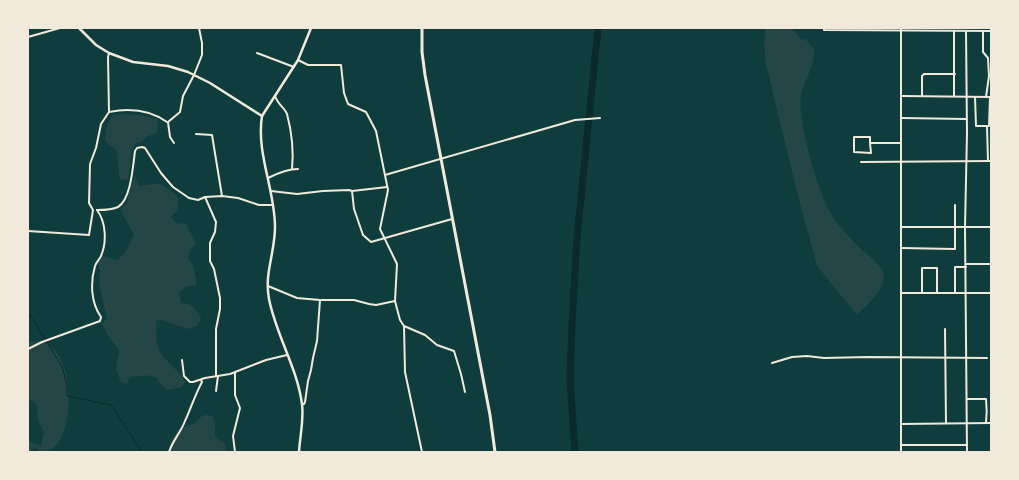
<svg xmlns="http://www.w3.org/2000/svg" width="1019" height="480" viewBox="0 0 1019 480" font-family="Commissioner,sans-serif">
<rect width="100%" height="100%" fill="#0f3d3e"/>
<g fill="#244646">
<path d="M766,28H789L798,34L801,40L806,39L807,41L814,50C816,63 803,83 801,96C797,119 817,188 828,208C835,222 845,233 856,244C862,251 881,264 883,272C887,289 867,305 857,315L817,266L797,192L766,64L764,44Z"/>
<path d="M125,114L140,115L158,119L157,133L148,136L140,143H135L131,153L128,180L120,179C118,169 119,160 116,149L109,145L105,140L106,128L112,115Z"/>
<path d="M135,175L138,186C161,183 159,180 178,197V210L171,217L176,223L186,224L196,244L190,250L188,258L193,265L197,285L185,287L179,293L181,303C192,303 196,309 201,318L198,325L188,329L162,320L156,321C157,330 155,339 158,347C163,361 179,369 185,382L182,387L167,390L160,384L157,378C148,374 139,376 130,377L127,384L121,382L116,369L119,350L107,334L102,323L107,319L99,284L100,271L98,263L103,256L117,260C126,254 129,244 134,235L120,209L126,204Z"/>
<path d="M32,341C85,336 77,473 34,448L31,452H28V440L37,445H41L44,432L38,420L37,406L33,401L28,399V342Z"/>
<path d="M207,415L213,417L215,425V437C222,443 226,440 226,452H168L171,441L179,429L195,423L202,416Z"/>
</g>
<g fill="none" stroke-linecap="round" stroke-linejoin="round">
<path stroke="#0a2a2b" stroke-width="1" d="M28,312L62,366L67,385V396L111,405L142,452"/>
<path stroke="#0a2a2b" stroke-width="7" d="M575,452L570,379L572,325L577,238L598,28"/>
<g stroke="#f1e9da" stroke-width="2">
<path d="M97,28H110"/>
<path d="M824,28V30L991,31"/>
<path d="M966,31L967,133L965,227L967,452"/>
<path d="M983,31V52L988,58L989,76L986,97"/>
<path d="M28,37L60,28"/>
<path d="M257,53L294,67"/>
<path d="M298,60L308,65H341L344,93L348,104L366,112L376,131L388,190L380,229L397,264L395,301L400,320L404,326L425,335L437,345L454,351L461,374L465,392"/>
<path d="M275,96C278,105 285,108 287,114C292,133 294,150 292,169"/>
<path d="M902,96L991,97"/>
<path d="M922,96V76L924,74H955"/>
<path d="M954,96V31"/>
<path d="M975,97L976,126H989L990,97"/>
<path d="M109,112C129,108 150,110 167,122"/>
<path d="M902,118L966,119"/>
<path d="M987,126L988,161"/>
<path d="M196,134L212,135L222,196"/>
<path d="M174,143L170,137L168,122L180,112L183,96L194,75L202,55V43L199,28"/>
<path d="M870,143L871,153L854,152V137H870V143H901"/>
<path d="M861,162L991,161"/>
<path d="M385,175L575,120L600,118"/>
<path d="M268,178C278,173 288,169 298,169"/>
<path d="M271,191L297,194L323,191L349,190L352,191L354,209L363,235L371,242L452,219"/>
<path d="M352,191L387,187"/>
<path d="M205,197L216,222L215,232L210,243V261L214,269L220,298V309L216,329V376"/>
<path d="M97,210C104,210 112,210 118,207C131,200 133,165 135,151L137,148L142,147L145,148L161,173L173,187L189,198L198,200L205,197L222,196L238,198L259,205H272"/>
<path d="M902,227H991"/>
<path d="M28,231L89,235L93,210L89,203L90,164L96,148L101,124L109,112L108,57L109,53"/>
<path d="M901,248L955,249V205"/>
<path d="M966,264H991"/>
<path d="M268,286L297,298L320,300H354L369,304L376,305L395,301"/>
<path d="M901,293H991"/>
<path d="M922,293V268H937V293"/>
<path d="M955,293V267H966"/>
<path d="M404,326L405,372L422,452"/>
<path d="M945,329L946,423"/>
<path d="M28,349L42,342L100,321L101,317C91,303 90,283 95,266C96,262 100,259 101,256C107,242 106,222 97,210"/>
<path d="M182,360L184,376L190,382H193L205,378L230,374L266,360L287,355"/>
<path d="M772,363L792,357L807,356L824,358L868,357L987,358"/>
<path d="M235,373V395L240,408L233,436L235,452"/>
<path d="M216,391L218,376"/>
<path d="M967,399H986C987,407 987,414 986,423"/>
<path d="M302,404H304L305,402L308,381L311,370L313,358L317,341L320,300"/>
<path d="M901,424L991,423"/>
<path d="M901,445H967"/>
<path d="M169,452C173,440 181,432 185,421C191,408 195,395 202,382L201,380"/>
<path d="M901,452V28"/>
</g>
<g stroke="#f1e9da" stroke-width="2.5">
<path d="M79,28L96,45L109,53L133,62L168,66L188,72L210,83L262,116"/>
<path d="M299,452C300,436 304,419 302,404C297,367 276,335 269,299C264,274 275,253 275,227C275,190 256,153 262,116L298,60L311,28"/>
</g>
<path stroke="#f1e9da" stroke-width="3" d="M422,28V52L425,75L490,415L495,452"/>
</g>
<rect width="1019" height="480" fill="none" stroke="#f1e9da" stroke-width="58"/>
</svg>
